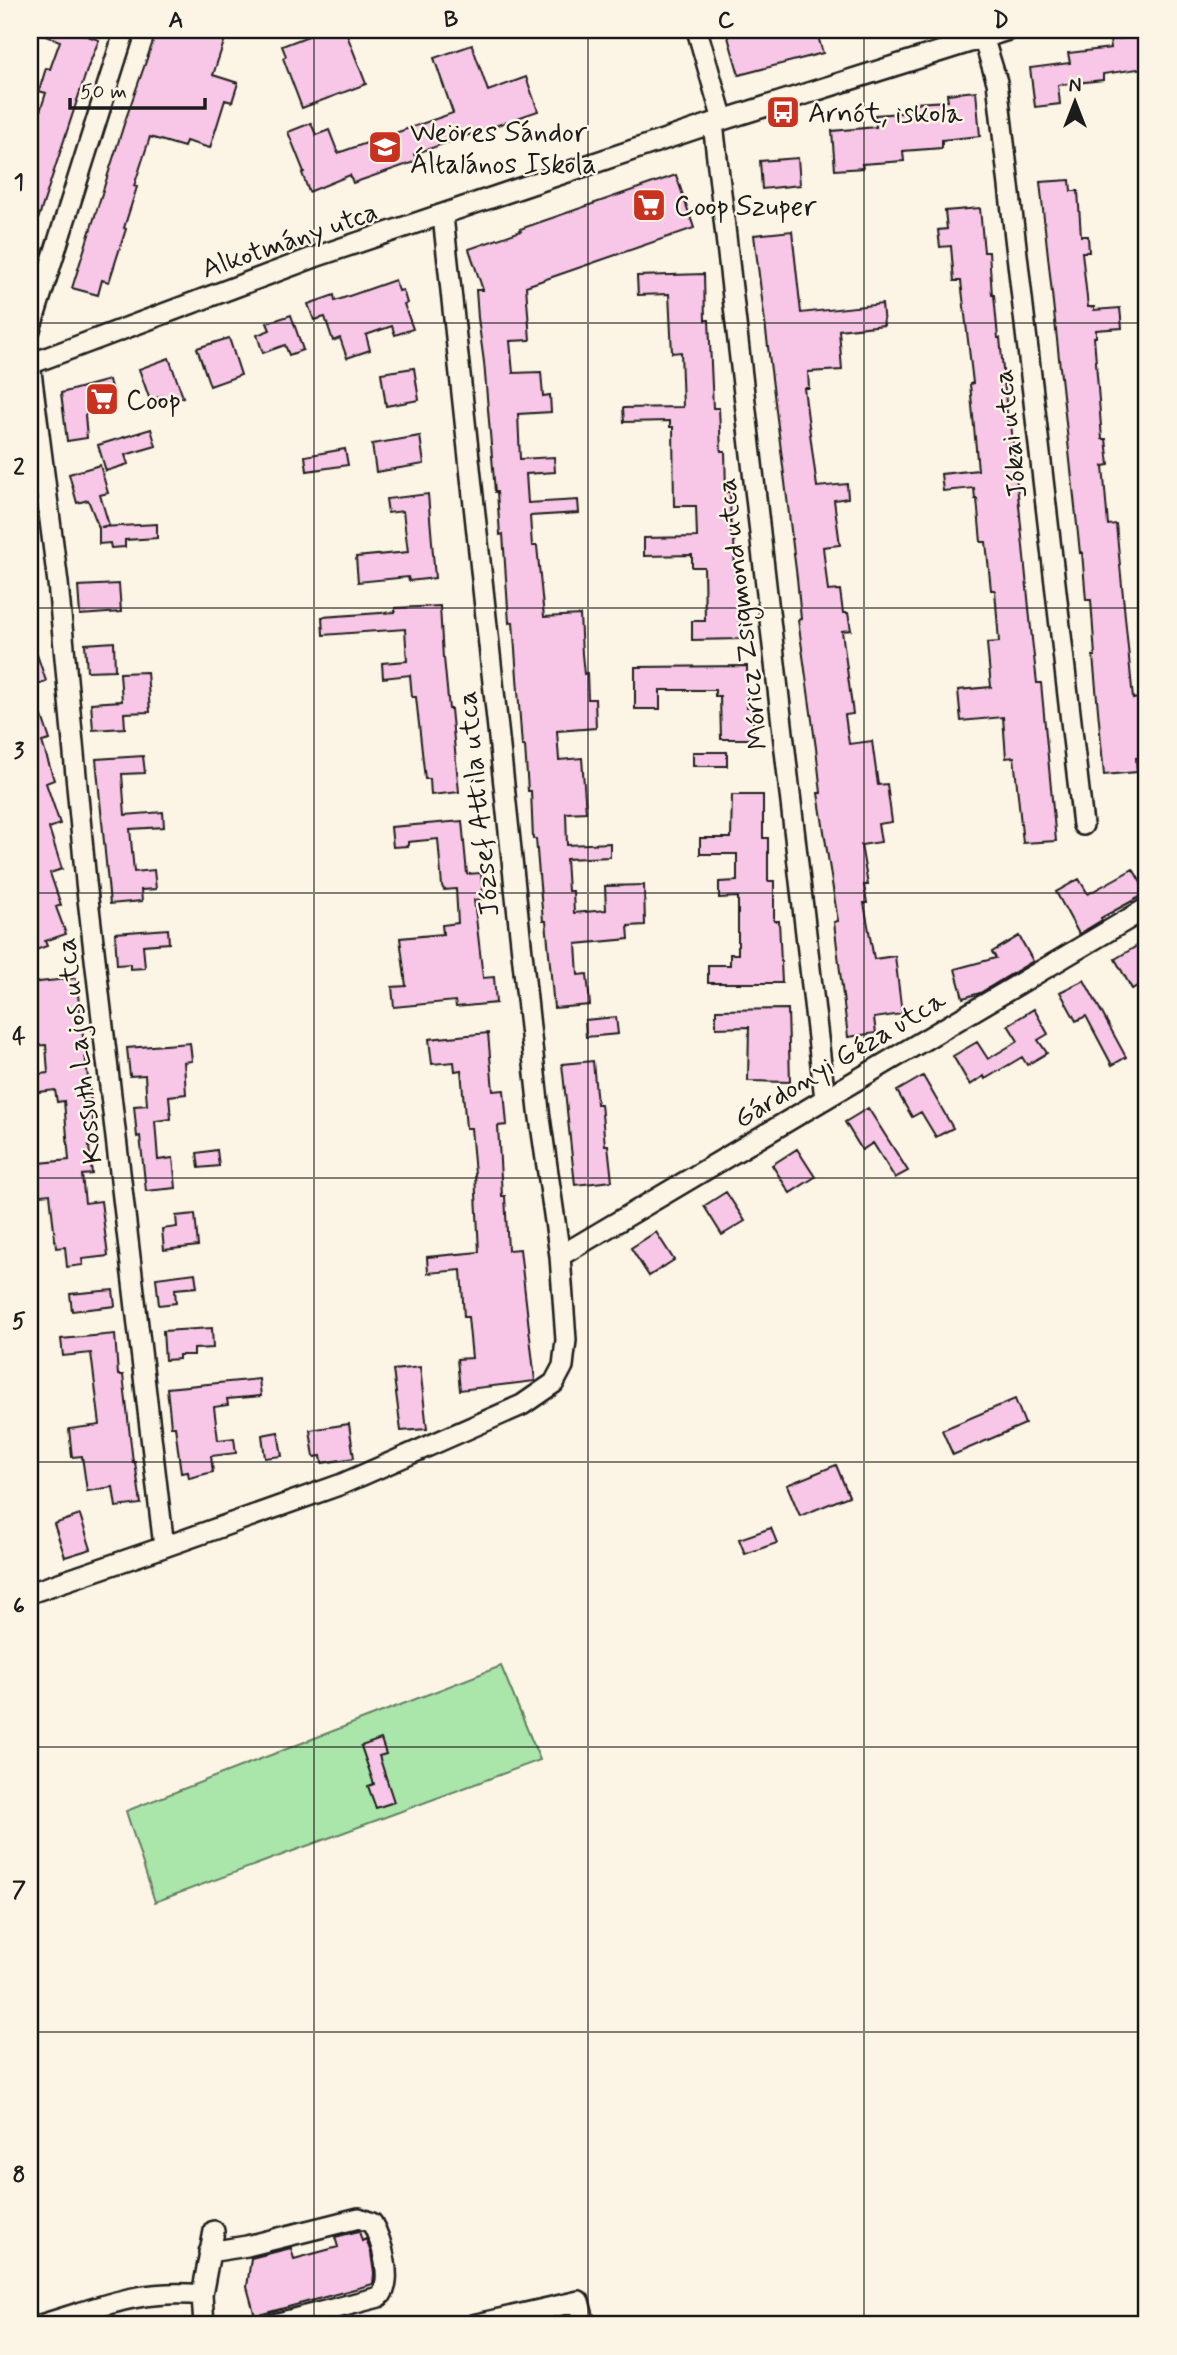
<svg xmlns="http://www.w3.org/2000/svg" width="1177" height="2355" viewBox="0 0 1177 2355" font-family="Mynerve,sans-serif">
<rect width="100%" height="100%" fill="#fcf5e5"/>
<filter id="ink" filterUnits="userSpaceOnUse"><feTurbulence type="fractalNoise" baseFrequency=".0143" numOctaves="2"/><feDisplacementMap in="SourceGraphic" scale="14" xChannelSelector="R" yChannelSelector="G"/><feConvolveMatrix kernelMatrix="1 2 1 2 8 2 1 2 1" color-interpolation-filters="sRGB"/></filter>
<g filter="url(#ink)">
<!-- green -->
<path fill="#aae5aa" stroke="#638063" stroke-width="2" d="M501,1666L540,1760L155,1902L126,1811Z"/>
<!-- building -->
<path fill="#f8c6e6" stroke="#1c1c1c" stroke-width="2" d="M35,30H71L99,40L88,67L33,235L30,234V152L33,140L31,139L46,93L39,91L46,68L50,69L60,41L35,32Z
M157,30H207L226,36L213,75L238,83L232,102L225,100L210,148L186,141L184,147L150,137L134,186L137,187L124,228L126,229L109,282L102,280L98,295L72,288L125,121Z
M324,30H345L366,84L302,108L283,58L286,56L282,46Z
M726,30H816L823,53L739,75Z
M1140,36L1145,68L1103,74V80L1058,85L1060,104L1035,107L1030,68L1070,63L1068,53L1111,48L1110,40Z
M472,45L488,91L526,77L538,111L414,154L417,161L353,183L350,175L309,192L302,173L304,172L288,132L311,123L316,135L329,130L338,153L453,113L434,58Z
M976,91L980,136L942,140V148L903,151L904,161L862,164L863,168L835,170L832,131L876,127L875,115L914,112V103L948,101L947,94Z
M798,158L800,185L762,189L760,161Z
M676,175L694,228L526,286L530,340L510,341L513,373L541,372L543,396L550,395L551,412L518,414L520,459L554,457L555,472L526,474L528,503L578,500L579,513L530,516L532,546H537L544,617L580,615L582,654L584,674L587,673L588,699H595L596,728L557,731L559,760L582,758L586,812L566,813L567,845L610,843V857L566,859L568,891H573L574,913L606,910L605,886L644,885L645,925L628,926L629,939L576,944L578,975L587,974L590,1005L554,1008L546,921H543L536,839H533L531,791H528L525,746H522L513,622L509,623L503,534L500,535L497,492H495L484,362L478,318L476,290H483L469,249L521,231L520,229Z
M1070,180L1071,191H1078L1081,236H1088L1089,252H1082L1088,307H1094V310L1120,308L1122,328L1096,330V337H1094L1102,439H1106L1109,465L1103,466L1108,525L1116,524L1133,699L1138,698L1142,742H1147V757L1136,758L1137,772L1104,775L1093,656H1095L1091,600H1086L1082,552L1080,553L1040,182Z
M980,208L984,252H989L992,295H994L998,338H1000L1008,423H1011L1032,639L1037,683H1041L1056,841L1023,843L1014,757L1006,758L1003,717L961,721L958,690L991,687L987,643L999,642L995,590H991L986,542H981L977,499H975L974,488L943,491L941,474L978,470L970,384L973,383L961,281H954L951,246L940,247L938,230L947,229L945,211Z
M792,231L801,313L882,304L884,325L839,330L842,370L808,372L809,388H804L817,487L847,484L848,498L834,500L840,545L823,547L828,591L840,590L843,613H848L851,630L842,631L853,714L845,715L849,744L872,741L878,785L887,784L892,822L878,824L881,842L861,845L868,885H864L867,903H864L874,959L895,956L902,1014L874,1018L876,1033L848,1037L834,922L838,921L818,793H821L816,748L798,620L801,619L797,578L754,235Z
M704,274L705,320H709L713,408H719L721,451H725L726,492H730L731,536H734L735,579H739V621H742V639L692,640V621H705L704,567H692V555L644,556V538L697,537L696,506H674L673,427H670V421L624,422L623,408L683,407L681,352L672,353L669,294L638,295L637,276Z
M395,280L399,291L403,290L407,303L404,304L413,329L395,335L392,326L366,335L370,350L347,358L340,338L333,341L325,317L314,320L308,304L334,295L335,301Z
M291,315L303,350L289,355L285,345L263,353L257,335L270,330L267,323Z
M229,338L241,375L210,386L197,348Z
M169,358L183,397L165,403L163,396L150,400L139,369Z
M414,368L419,400L386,406L381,373Z
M109,380L114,399L93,406L85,415L87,438L67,441L61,393Z
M151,429L156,446L125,455L128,464L106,471L98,445Z
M420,436L424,464L376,472L372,444Z
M345,449L348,465L307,471L305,456Z
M100,465L108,493L100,495L109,525L101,527L157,524V538L125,540V547L111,548L110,543L99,544V528L88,500L77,503L69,474Z
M428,494L435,578L409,581L408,577L358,582L356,557L408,552L403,511L388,513L386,499Z
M119,584L121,612L80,615L78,586Z
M440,606L443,658H444L449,709H451L459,792L431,795L430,779H425L416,697H412L410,675L383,678L382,663L407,661L405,629L323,635L322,617L395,612V608Z
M32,640L46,681L30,687V641Z
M114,642L115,670L87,671L85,644Z
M747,666V707H753V739H721L720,696H715V690H660V709H635V667Z
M147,672L150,712L124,713L125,728L93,730L91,703L122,701L120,673Z
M30,715H32L34,718L42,716L50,740L42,742L54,780L46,783L60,824L49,828L62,869L50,873L61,905L56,907L66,934L45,941L47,946L30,952V852L36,850L30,831Z
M693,752H727V766H693Z
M143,756L145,773L122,774L125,815L163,812L164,827L130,829L134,872L154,870L156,889L141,890L142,901L110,904L96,759Z
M732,795H763V838H768V881H774V921H779L782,983H708V965H730V954H738V897L719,898V882L737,881V854H700V838H731Z
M462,821L467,874L481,873L483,899L474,900L483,978L494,977L496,1003L456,1007L455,1001L394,1007L392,987L406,986L400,938L443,934L442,925L458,923L456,889L444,890L442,886L438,839L408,842V846L393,847L391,827Z
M1133,869L1147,893L1101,918L1102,920L1079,934L1056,892L1079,879L1088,894Z
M168,929L169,943L143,945L145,968L130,969V964L117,965L115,933Z
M1019,936L1033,961L980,993L963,998L955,969L996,958L992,952Z
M1147,940V980L1132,989L1115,959Z
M76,978L96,1145L89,1146L92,1174L82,1175L85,1203L101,1201L108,1256L82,1259L83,1265L67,1267L65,1247L56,1248L50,1194L31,1196L30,1164L69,1160L64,1101L57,1102L55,1090L30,1093V1075L48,1073L46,1045L30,1046V983Z
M1084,980L1126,1057L1112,1065L1086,1016L1076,1021L1060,992Z
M788,1009L790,1082L748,1081L749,1027L716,1028V1010Z
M1034,1009L1048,1034L1038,1040L1047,1053L1027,1065L1022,1057L985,1079L984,1076L970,1085L953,1056L977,1042L988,1059L1018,1041L1008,1025Z
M616,1017L618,1034L586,1037L585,1020Z
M488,1033L493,1091L504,1090L507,1125L498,1126L502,1196H505L508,1250L520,1249L535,1381L460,1390L457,1359L472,1358L468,1317H464L461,1270L428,1273L427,1257L479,1252L475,1174L471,1128H466L461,1070L455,1071L454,1062L432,1064L429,1039Z
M190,1043L192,1061L184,1062L186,1094L169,1096L171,1119L155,1121L158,1160L173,1158L176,1188L146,1191L140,1136L137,1137L134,1106L147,1105L145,1075L130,1076L127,1048Z
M593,1061L597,1104H601L605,1145H608L612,1181L575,1185L562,1064Z
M923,1076L953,1128L936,1137L921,1112L912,1117L897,1091Z
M868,1108L908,1171L895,1178L873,1143L862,1150L845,1122Z
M797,1149L815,1177L790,1193L772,1165Z
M217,1150L219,1166L199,1168L197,1153Z
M726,1192L745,1221L722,1235L704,1206Z
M195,1214L198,1246L164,1250L162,1229L177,1227L176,1216Z
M656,1232L674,1260L649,1276L631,1248Z
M195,1273L197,1287L175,1289L176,1303L159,1305L156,1278Z
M113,1290L115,1306L72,1311L70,1294Z
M212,1328L213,1348L194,1349V1355H179V1359L165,1360L163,1331Z
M115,1334L118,1375H123L133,1462H135L141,1504L116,1507L113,1487L87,1491L82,1456L72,1457L69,1429L100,1425L91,1353L63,1356L61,1339Z
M420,1367L427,1429L401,1431L393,1370Z
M259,1379L261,1396L227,1399L228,1405L214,1407L218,1440L234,1438L236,1453L211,1456L213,1472L189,1478L188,1472L181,1473L175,1426H171L167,1388Z
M1015,1399L1025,1424L953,1455L942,1430Z
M349,1424L354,1458L322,1463L321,1456L314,1457L310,1430Z
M278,1432L282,1456L265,1458L262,1435Z
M836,1465L849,1496L800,1516L787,1485Z
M80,1515L91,1549L65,1557L54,1524Z
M771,1528L777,1543L745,1554L739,1539Z
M381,1739L386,1754L379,1756L394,1802L376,1808L368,1786L374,1784L361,1746Z
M359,2231L362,2241L366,2239L371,2253L374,2273L373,2284L255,2316L247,2287L251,2258L291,2248L294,2259L338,2247L335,2237Z"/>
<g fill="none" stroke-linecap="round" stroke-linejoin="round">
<!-- minor casing -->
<g stroke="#1c1c1c" stroke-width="24">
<path id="minor" d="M697,30L723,120
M981,30L997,82L1083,825
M713,123L825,1099
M30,330L125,30
M30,364L315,257L713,123L1008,30
M560,1256L1147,908
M164,1547L342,1484L522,1405L554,1383L563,1366L566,1340L560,1256L539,1111L443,216
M30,1593L164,1547L86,882L58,583L30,364
M209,2252L247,2246L359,2218L372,2223C381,2239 395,2284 379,2297L271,2325
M40,2325C102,2307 136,2289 202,2295
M204,2325L202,2295L214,2231
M473,2325L579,2301L585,2325"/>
</g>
<!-- minor -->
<use href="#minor" stroke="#fcf5e5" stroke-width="19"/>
</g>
</g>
<!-- grid -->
<path fill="none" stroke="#1c1c1c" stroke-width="2" stroke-opacity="0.55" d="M314,30V2325M588,30V2325M864,30V2325M30,323H1147M30,608H1147M30,893H1147M30,1178H1147M30,1462H1147M30,1747H1147M30,2032H1147"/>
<!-- icons -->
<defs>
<g id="bus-square" transform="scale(1.75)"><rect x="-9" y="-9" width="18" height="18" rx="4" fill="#c8321e" stroke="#fcf5e5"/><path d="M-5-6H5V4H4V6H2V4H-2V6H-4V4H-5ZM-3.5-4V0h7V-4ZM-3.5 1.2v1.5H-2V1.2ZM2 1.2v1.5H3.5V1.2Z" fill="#fff"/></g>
<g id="school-square" transform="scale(1.75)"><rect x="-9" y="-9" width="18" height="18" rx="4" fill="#c8321e" stroke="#fcf5e5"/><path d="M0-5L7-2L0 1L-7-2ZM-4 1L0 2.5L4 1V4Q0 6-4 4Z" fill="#fff"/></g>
<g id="supermarket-square" transform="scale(1.75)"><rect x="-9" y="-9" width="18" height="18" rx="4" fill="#c8321e" stroke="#fcf5e5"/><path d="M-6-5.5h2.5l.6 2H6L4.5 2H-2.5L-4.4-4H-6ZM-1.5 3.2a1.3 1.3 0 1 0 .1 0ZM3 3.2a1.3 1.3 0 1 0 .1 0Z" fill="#fff"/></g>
</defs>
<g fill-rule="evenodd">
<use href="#bus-square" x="783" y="112"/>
<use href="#school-square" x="385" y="147"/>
<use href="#supermarket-square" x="649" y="205"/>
<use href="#supermarket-square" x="102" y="399"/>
</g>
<g text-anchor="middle" stroke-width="5" stroke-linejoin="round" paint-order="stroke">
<!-- poi labels -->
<g font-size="28" fill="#1c1c1c" stroke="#fcf5e5" text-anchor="start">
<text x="808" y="122">Arnót, iskola</text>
<text x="410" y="141">Weöres Sándor<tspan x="410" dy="32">Általános Iskola</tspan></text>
<text x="674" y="215">Coop Szuper</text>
<text x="126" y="409">Coop</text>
</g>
<!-- street labels -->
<g font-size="28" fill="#1c1c1c" stroke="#fcf5e5">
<text transform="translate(289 239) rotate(-19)" y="10">Alkotmány utca</text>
<text transform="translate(1009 434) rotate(-97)" y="10">Jókai utca</text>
<text transform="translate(741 614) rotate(-97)" y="10">Móricz Zsigmond utca</text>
<text transform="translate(477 804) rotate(-96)" y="10">József Attila utca</text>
<text transform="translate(78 1051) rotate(-97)" y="10">Kossuth Lajos utca</text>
<text transform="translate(839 1058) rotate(-31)" y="10">Gárdonyi Géza utca</text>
</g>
</g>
<!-- margin -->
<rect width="1177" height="2355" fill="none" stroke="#fcf5e5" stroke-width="77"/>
<!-- north arrow -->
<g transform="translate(1075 102)" stroke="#fcf5e5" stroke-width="5" paint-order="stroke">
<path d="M0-5L12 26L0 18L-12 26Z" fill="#1c1c1c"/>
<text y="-10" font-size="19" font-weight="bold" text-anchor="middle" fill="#1c1c1c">N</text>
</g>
<!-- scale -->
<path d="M70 98v10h135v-10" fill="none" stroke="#1c1c1c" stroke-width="3.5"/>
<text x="80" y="98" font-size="21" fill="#1c1c1c" stroke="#fcf5e5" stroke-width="5" paint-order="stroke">50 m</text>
<rect x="38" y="38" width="1100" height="2278" fill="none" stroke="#1c1c1c" stroke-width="2.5"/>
<g font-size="23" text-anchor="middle" font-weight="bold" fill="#1c1c1c">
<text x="176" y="27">A</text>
<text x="451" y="27">B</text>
<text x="726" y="27">C</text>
<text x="1001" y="27">D</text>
<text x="19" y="189">1</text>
<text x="19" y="474">2</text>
<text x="19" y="758">3</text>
<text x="19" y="1043">4</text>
<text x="19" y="1328">5</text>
<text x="19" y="1613">6</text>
<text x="19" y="1897">7</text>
<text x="19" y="2182">8</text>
</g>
</svg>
